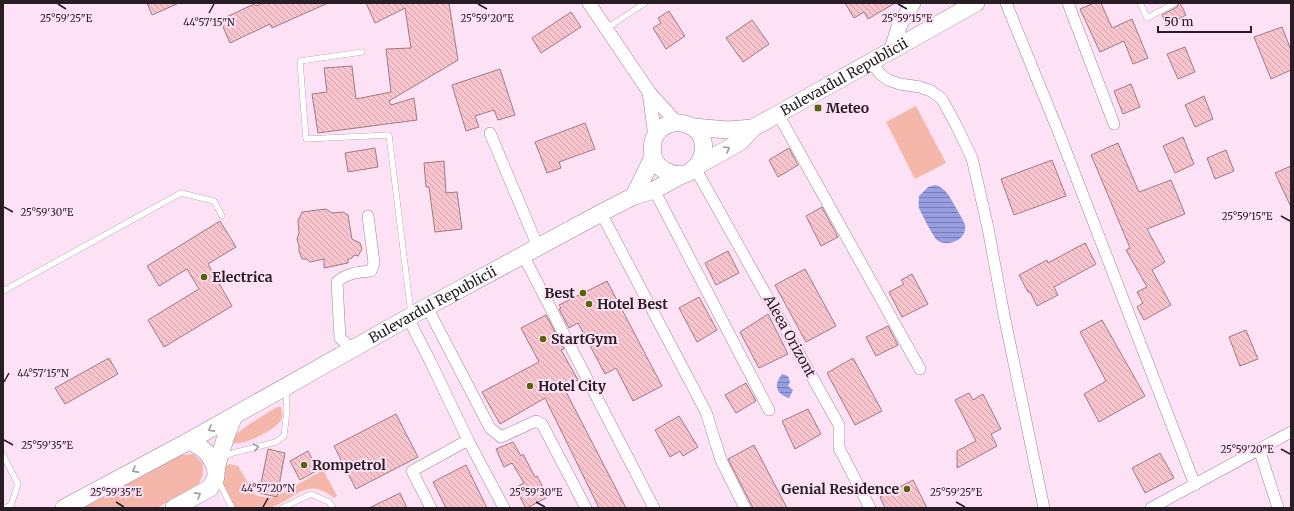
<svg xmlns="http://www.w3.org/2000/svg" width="1294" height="511" viewBox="0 0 1294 511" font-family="Merriweather,serif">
<defs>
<pattern id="water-rules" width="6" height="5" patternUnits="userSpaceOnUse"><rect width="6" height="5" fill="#989de2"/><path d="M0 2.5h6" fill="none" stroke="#7c7fb7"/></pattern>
<pattern id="building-back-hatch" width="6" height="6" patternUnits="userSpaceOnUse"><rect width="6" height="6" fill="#f7c4ce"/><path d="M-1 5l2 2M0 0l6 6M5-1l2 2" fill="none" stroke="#d4a8b1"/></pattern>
</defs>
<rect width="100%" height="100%" fill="#fde2f5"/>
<!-- grass -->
<path fill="#f4b7a9" d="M916,106L946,163L915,179L886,122Z
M277,407H281C282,411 283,417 281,420C276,430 243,446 232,443L231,438L248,425Z
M194,454L203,464V474L199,484L157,508H83L180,455Z
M230,464L238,466L255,495L263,497L271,498L279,495L323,470L337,496L334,498C307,476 297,498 272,507C265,510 243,508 235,508L220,480L221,468Z"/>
<!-- water -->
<path fill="url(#water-rules)" d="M935,185C946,188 949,196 955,206C958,212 963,219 965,225C968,240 947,248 937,240C934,238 921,213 919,208C918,205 919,200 919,196L928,187Z
M782,374L788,376L790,382L788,386L793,390L789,398C776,394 773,385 782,374Z"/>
<!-- building -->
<path fill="url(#building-back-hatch)" stroke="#a07b82" d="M147,3H179L152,15Z
M263,3H328L272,28L270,24L230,43L220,20L254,4L256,6Z
M366,3H449L458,60L389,101L391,105L414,98L417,120L318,133L312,94L327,92L324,68L352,66L356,99L391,92L386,49L411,48L405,8L375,23Z
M845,3H895L868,19L864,12L854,18Z
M1094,3H1101L1112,28L1132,19L1148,58L1133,64L1124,41L1100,52L1080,9Z
M1179,3H1180L1186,15L1167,25L1162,15L1177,7Z
M669,11L685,36L666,49L653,28L661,23L658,18Z
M571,12L581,27L541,53L532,38Z
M752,20L769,44L743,62L726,38Z
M1282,27L1291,50V70L1271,79L1254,37Z
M1185,47L1195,72L1178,79L1167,54Z
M500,69L515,115L498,120L494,110L475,116L479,127L466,131L452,85Z
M1131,84L1140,107L1123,114L1114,91Z
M1204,96L1213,119L1195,127L1185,105Z
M585,123L595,149L559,162L561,168L547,173L535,142Z
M1183,137L1194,164L1175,173L1163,146Z
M1118,143L1139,192L1171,180L1185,214L1147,229L1165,262L1152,270L1171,305L1144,320L1137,307L1143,303L1137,292L1147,287L1126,250L1130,248L1100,176L1091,155Z
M375,148L378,167L348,172L345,153Z
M789,148L798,165L778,177L769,160Z
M1226,150L1234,171L1215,179L1207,158Z
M1052,160L1066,196L1014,215L1001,179Z
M444,161L446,193L457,192L462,229L435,232L429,187H426L424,163Z
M1291,166V207L1275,173Z
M822,207L838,237L821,246L806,216Z
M326,209L332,213L343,212L348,215L352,239L360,243L362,249L358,256L354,255L352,258L348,259V263L324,268V259L310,262L307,259H302L299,251V246L297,239L299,233L298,221L302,212Z
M220,221L236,247L208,264L232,306L164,347L148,320L199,289L187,269L159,286L147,266Z
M1085,243L1096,264L1054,287L1058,295L1037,306L1030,292H1028L1019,275L1047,260L1048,263Z
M728,251L739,273L716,285L705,263Z
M805,269L836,326L806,342L775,285Z
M912,274L928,304L902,317L889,292L904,284L901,280Z
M607,281L662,386L633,401L616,368L605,374L578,323L569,328L559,309L561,308L559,305Z
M699,297L717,330L697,342L679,308Z
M768,314L788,354L759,368L740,332Z
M546,315L564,349L561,350L578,380L564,388L626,508H599L545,398L500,424L482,392L539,362L521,328Z
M1102,320L1145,396L1099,422L1084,394L1106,381L1080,332Z
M888,326L898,345L876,356L866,337Z
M1246,330L1258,359L1240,366L1229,337Z
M109,358L118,374L65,404L55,388Z
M853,358L882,411L855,425L827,373Z
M746,383L756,401L736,413L725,395Z
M969,393L973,400L983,394L1001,429L991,434L997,446L957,468V451L976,441L955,400Z
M808,409L821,434L795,449L782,421Z
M396,414L418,457L356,489L334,446Z
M679,416L698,447L683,456L680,451L670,457L655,430Z
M513,442L521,456L523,454L535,477L537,476L548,497L527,508H526L515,488L524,483L512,463L504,467L496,449Z
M754,445L787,508H753L752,506L728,459Z
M268,449L285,453L277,497L259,493Z
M308,451L318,470L300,480L290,461Z
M1160,453L1174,478L1145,493L1132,468Z
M466,465L487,508H446L433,482Z
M913,480L927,508H885L880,497Z
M400,493L407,508H369Z"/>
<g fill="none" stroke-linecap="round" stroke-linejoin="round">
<!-- service casing -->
<g stroke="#a28399" stroke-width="6">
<path id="service" d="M1140,3L1147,18L1175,3
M607,28L645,3
M362,52L300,61L306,139L389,135L411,314
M3,291L181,193L214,201L222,216
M3,455L18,484L11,505L5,508
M223,457L233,453L276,442L284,436L287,410L286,389
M218,480L232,508
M282,508L311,494L329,502L333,508"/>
</g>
<!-- minor casing -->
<g stroke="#a28399" stroke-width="12">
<path id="minor" d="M1006,3L1059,133L1195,485
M1068,3L1114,124
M871,61L880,74L888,80L900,84L920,87L931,91L942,99L956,125L972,158L988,228L1004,315L1044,508
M778,114L920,369
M490,133L538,247
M695,168L839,425V448L870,508
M654,190L769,410
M601,213L706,412L721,460L745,508
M523,255L654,508
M427,307L490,428L501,437L536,421L542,424L586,508
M408,318L431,363L468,440L412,471L431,508
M352,349L340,338L337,282C347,273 358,272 371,271L374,263L368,216
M468,440L504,508
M1259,449L1278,508
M1151,508L1291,432"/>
</g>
<!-- tertiary casing -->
<g stroke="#a28399" stroke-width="14">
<path id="tertiary" d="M589,3L649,92L677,123
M649,92L655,137"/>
</g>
<!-- secondary casing -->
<g stroke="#a28399" stroke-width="16">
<path id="secondary" d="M892,49L900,24L913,3"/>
</g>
<!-- primary casing -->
<g stroke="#a28399" stroke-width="18">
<g id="primary">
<path d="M693,127L728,130L753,128"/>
<path d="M682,175C670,174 660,171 654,159C652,153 652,147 653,141C665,105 723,127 697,166"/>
<path d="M634,196L653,157"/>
<path d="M189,441C205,449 210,453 216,470"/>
<path id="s1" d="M64,508L189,441L427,307L601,213L634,196L654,190L682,175L690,172L697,166L740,142L753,128L778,114L976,3"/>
<path d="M174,508L210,488L216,477V470L219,458L226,436L234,416"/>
</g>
</g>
<!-- service -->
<use href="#service" stroke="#fff" stroke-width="5.5"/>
<!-- minor -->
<use href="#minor" stroke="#fff" stroke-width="11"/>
<!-- tertiary -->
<use href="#tertiary" stroke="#fff" stroke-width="13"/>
<!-- secondary -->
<use href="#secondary" stroke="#fff" stroke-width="15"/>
<!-- primary -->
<use href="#primary" stroke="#fff" stroke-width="17"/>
</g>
<!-- one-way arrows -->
<defs><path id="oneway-chevron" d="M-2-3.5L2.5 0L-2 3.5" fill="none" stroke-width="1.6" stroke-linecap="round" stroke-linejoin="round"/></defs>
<g stroke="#9e999d">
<use href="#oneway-chevron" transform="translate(727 149) rotate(-30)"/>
<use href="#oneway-chevron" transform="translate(211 429) rotate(151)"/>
<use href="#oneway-chevron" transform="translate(256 447) rotate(-14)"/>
<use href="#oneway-chevron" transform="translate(135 470) rotate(152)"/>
<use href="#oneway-chevron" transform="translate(198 495) rotate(-29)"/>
</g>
<!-- ticks -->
<path fill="none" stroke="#281d25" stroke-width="1.5" d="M58,4L66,9M478,4L487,9M898,4L907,9M209,13L214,4M4,207L13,212M1281,216L1290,221M4,382L9,373M4,440L13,445M1281,449L1290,454M116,502L124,507M536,502L545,507M956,502L965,507M263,507L268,498"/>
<!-- markers -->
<g fill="#576407" stroke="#fde2f5" stroke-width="1.5">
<rect x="814" y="104" width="8" height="8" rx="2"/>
<circle cx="204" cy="277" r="4"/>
<circle cx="583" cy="293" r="4"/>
<circle cx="589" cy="304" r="4"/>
<circle cx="543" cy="339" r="4"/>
<circle cx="530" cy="386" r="4"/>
<circle cx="304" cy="465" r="4"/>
<circle cx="907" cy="489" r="4"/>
</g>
<g text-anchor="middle" stroke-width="4" stroke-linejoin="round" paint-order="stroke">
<!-- street labels -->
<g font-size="14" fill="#281d25" stroke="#fde2f5">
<text dy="5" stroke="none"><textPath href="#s1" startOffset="893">Bulevardul Republicii</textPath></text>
<text dy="5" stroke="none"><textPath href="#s1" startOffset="421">Bulevardul Republicii</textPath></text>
<text transform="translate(790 336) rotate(61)" y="5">Aleea Orizont</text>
</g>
<!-- poi labels -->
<g font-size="14" font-weight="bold" fill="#281d25" stroke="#fde2f5" text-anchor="start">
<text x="826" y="113">Meteo</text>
<text x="212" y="282">Electrica</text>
<text x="575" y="298" text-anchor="end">Best</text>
<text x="597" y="309">Hotel Best</text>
<text x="551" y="344">StartGym</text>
<text x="538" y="391">Hotel City</text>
<text x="312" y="470">Rompetrol</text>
<text x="899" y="494" text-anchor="end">Genial Residence</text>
</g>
</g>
<g font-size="10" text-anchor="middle" fill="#281d25" stroke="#fde2f5" stroke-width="4" stroke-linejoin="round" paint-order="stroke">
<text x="66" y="22">25°59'25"E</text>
<text x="487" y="22">25°59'20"E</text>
<text x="907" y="22">25°59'15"E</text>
<text x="209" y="26">44°57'15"N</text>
<text x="47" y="216">25°59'30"E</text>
<text x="1247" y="220">25°59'15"E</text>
<text x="43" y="377">44°57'15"N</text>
<text x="47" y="449">25°59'35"E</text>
<text x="1247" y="453">25°59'20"E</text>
<text x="268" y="492">44°57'20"N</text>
<text x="116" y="496">25°59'35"E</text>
<text x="536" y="496">25°59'30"E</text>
<text x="956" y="496">25°59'25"E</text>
</g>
<!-- border -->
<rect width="1294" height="511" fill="none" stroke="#281d25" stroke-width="8"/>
<!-- scale -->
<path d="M1158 26v6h93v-6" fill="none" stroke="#281d25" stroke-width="2"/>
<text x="1164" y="26" font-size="12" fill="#281d25" stroke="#fde2f5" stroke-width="3" paint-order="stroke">50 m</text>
</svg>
